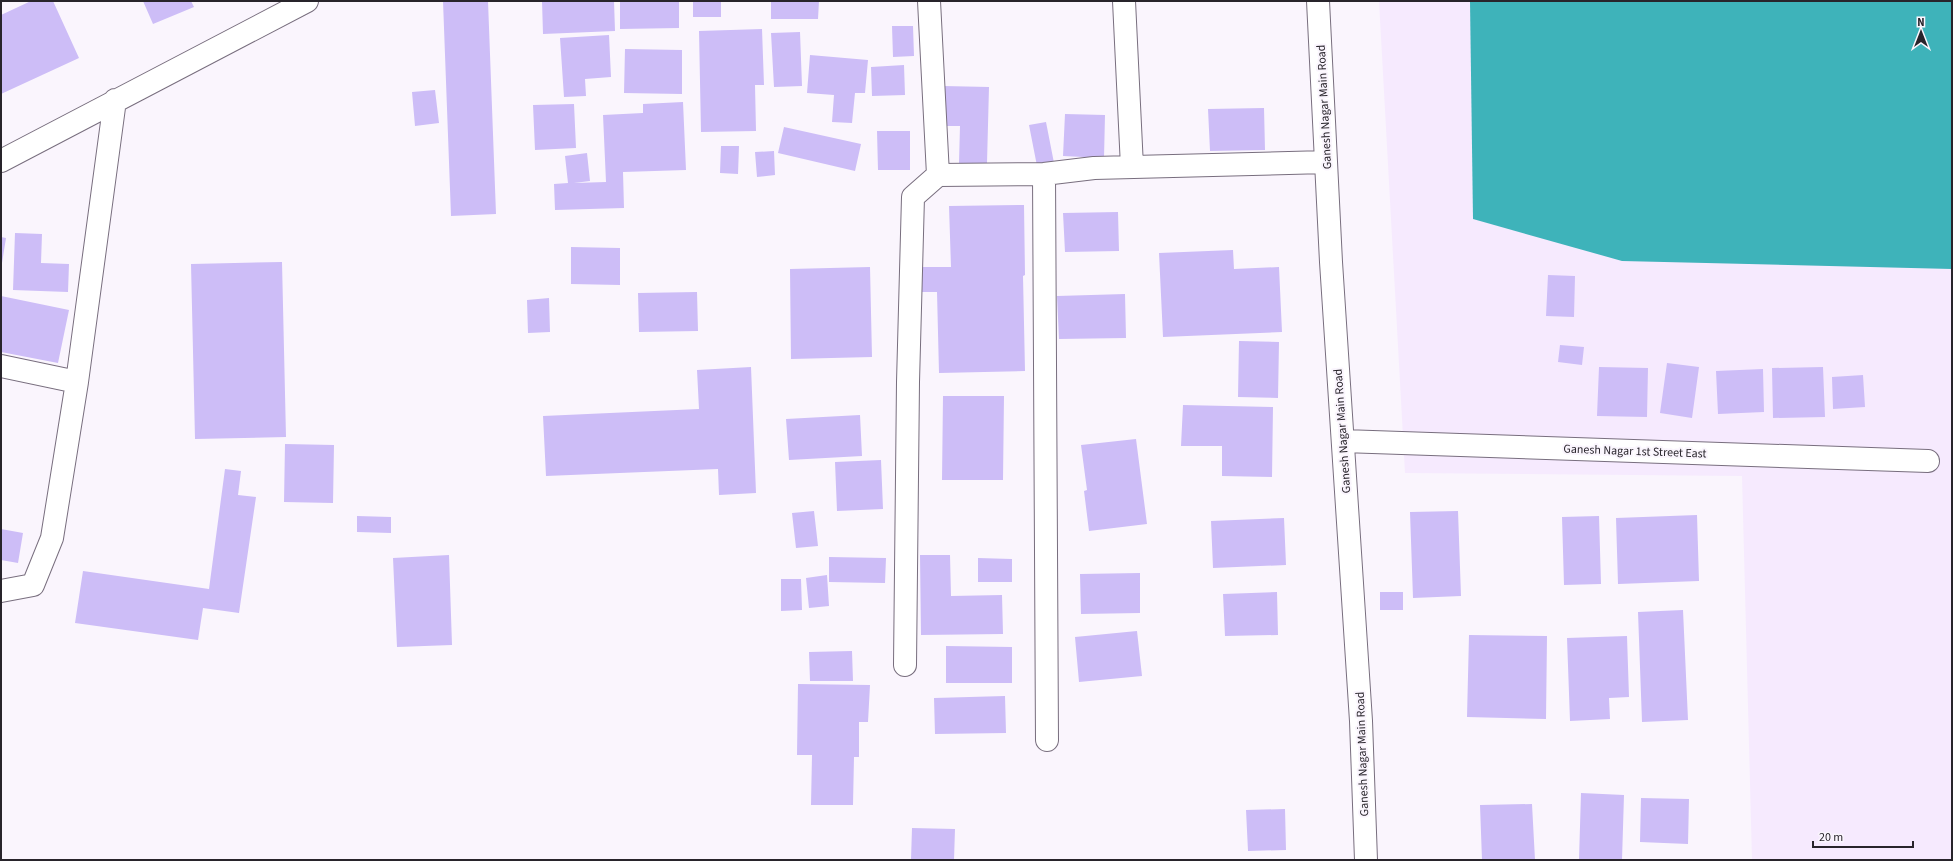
<svg xmlns="http://www.w3.org/2000/svg" width="1953" height="861" viewBox="0 0 1953 861" font-family="'Source Sans 3',sans-serif">
<rect width="100%" height="100%" fill="#faf5fd"/>
<!-- built -->
<path fill="#f6eafe" d="M1379,1H1952V860H1752L1742,476L1405,473Z"/>
<!-- water -->
<path fill="#3eb3ba" d="M1470,1H1952V269L1622,261L1473,219Z"/>
<!-- building -->
<path fill="#cdbdf7" d="M31,1H53L79,58L1,94V15Z
M143,1H191L194,7L153,24Z
M443,1H488L496,214L451,216Z
M542,1H614L615,31L543,34Z
M620,1H679V28L620,29Z
M693,1H721V17H693Z
M771,1H819L818,19H771Z
M892,26H913L914,56L893,57Z
M762,29L764,85H755L756,131L701,132L699,31Z
M800,32L802,86L774,87L771,33Z
M609,35L611,77L585,79L586,96L564,97L560,38Z
M625,49L682,50V94L624,93Z
M810,55L868,60L865,93H855L852,123L832,122L834,95L807,93Z
M904,65L905,95L872,96L871,67Z
M943,86L989,87L987,163H959L960,126H942Z
M435,90L439,123L415,126L412,92Z
M683,102L686,170L623,172L624,208L555,210L554,184L568,183L565,156L587,153L590,181L574,183L606,182L603,115L643,113V104Z
M574,104L576,148L535,150L533,105Z
M1264,108L1265,150L1210,151L1208,109Z
M1065,114L1105,115L1104,158L1063,156Z
M1046,122L1054,163L1037,166L1029,125Z
M784,127L861,144L855,171L778,153Z
M877,131H910V170H878Z
M721,146H739L738,174L720,173Z
M774,151L775,175L757,177L755,152Z
M1024,205L1025,275L1023,276L1025,371L939,373L937,292H921L920,267H951L949,206Z
M1118,212L1119,251L1065,252L1063,213Z
M15,233L42,234L41,263L69,264L68,292L13,290Z
M1,237L6,238L2,263L1,262Z
M571,247L620,248V285L571,284Z
M1233,250L1234,269L1279,267L1282,332L1163,337L1159,253Z
M282,262L286,437L195,439L191,264Z
M870,267L872,357L791,359L790,269Z
M1548,275L1575,276L1574,317L1546,316Z
M697,292L698,331L639,332L638,293Z
M1125,294L1126,338L1059,339L1057,296Z
M1,296L69,310L58,363L1,352Z
M549,298L550,332L528,333L527,300Z
M1239,341L1279,342L1278,398L1238,397Z
M1560,345L1584,347L1582,365L1558,362Z
M1667,363L1699,367L1692,418L1660,413Z
M751,367L756,493L719,495L718,469L546,476L543,416L699,409L697,370Z
M1599,367L1648,368L1647,417L1597,416Z
M1823,367L1825,417L1773,418L1772,368Z
M1763,369L1764,412L1718,414L1716,371Z
M1863,375L1865,407L1833,409L1832,377Z
M943,396H1004L1003,480H942Z
M1183,405L1273,407L1272,477L1222,476V446H1181Z
M860,415L862,456L789,460L786,419Z
M1136,439L1147,524L1089,531L1084,491L1087,490L1081,445Z
M285,444L334,445L333,503L284,502Z
M881,460L883,509L837,511L835,462Z
M225,469L241,471L238,495L256,497L239,613L203,608L198,640L75,623L83,571L209,589Z
M814,511L818,546L796,548L792,513Z
M1458,511L1461,596L1413,598L1410,512Z
M1697,515L1699,581L1618,584L1616,518Z
M357,516L391,517V533L357,532Z
M1599,516L1601,584L1564,585L1562,517Z
M1284,518L1286,565L1213,568L1211,521Z
M1,529L23,533L18,563L1,560Z
M449,555L452,645L397,647L393,558Z
M920,555H950L951,596L1002,595L1003,634L921,635Z
M829,557L886,558L885,583L829,582Z
M978,558L1012,559V582H978Z
M1140,573V613L1081,614L1080,574Z
M827,575L829,606L809,608L806,578Z
M781,579H801L802,610L781,611Z
M1277,592L1278,635L1225,636L1223,594Z
M1380,592H1403V610H1380Z
M1683,610L1688,720L1642,722L1638,612Z
M1137,631L1142,676L1079,682L1075,637Z
M1469,635L1547,636L1546,719L1467,717Z
M1627,636L1629,697L1609,698L1610,719L1570,721L1567,638Z
M946,646L1012,647V683H946Z
M852,651L853,681H810L809,652Z
M798,684L870,685L868,722H859V757H854L853,805H811L812,755H797Z
M1005,696L1006,733L935,734L934,698Z
M1581,793L1624,795L1622,860H1579Z
M1641,798L1689,799L1688,844L1640,842Z
M1532,804L1535,860H1482L1480,805Z
M1285,809L1286,850L1248,851L1246,810Z
M912,828L955,829L954,860H911Z"/>
<g fill="none" stroke-linecap="round" stroke-linejoin="round">
<!-- street casing -->
<g stroke="#786e7e" stroke-width="24">
<path id="street" d="M929,1L938,175
M1124,1L1132,167
M1318,1L1331,262L1361,721L1366,860
M1,161L307,1
M1044,174L1047,740
M1,366L77,382L52,538L33,585L1,591
M77,382L115,100
M1343,441L1928,461
M905,665L908,382L913,197L938,175L1044,174L1094,168L1326,162"/>
</g>
<!-- street -->
<use href="#street" stroke="#fff" stroke-width="22"/>
</g>
<g text-anchor="middle" stroke-width="4" stroke-linejoin="round" paint-order="stroke">
<!-- street labels -->
<g font-size="12" fill="#28242b" stroke="#faf5fd">
<text transform="translate(1324 107) rotate(-93)" y="4">Ganesh Nagar Main Road</text>
<text transform="translate(1342 431) rotate(-94)" y="4">Ganesh Nagar Main Road</text>
<text transform="translate(1635 451) rotate(2)" y="4">Ganesh Nagar 1st Street East</text>
<text transform="translate(1362 754) rotate(-92)" y="4">Ganesh Nagar Main Road</text>
</g>
</g>
<!-- border -->
<rect width="1953" height="861" fill="none" stroke="#28242b" stroke-width="4"/>
<!-- north arrow -->
<g transform="translate(1921 32)" stroke="#faf5fd" stroke-width="3" paint-order="stroke">
<path d="M0-3L7 15L0 10L-7 15Z" fill="#28242b"/>
<text y="-6" font-size="11" font-weight="bold" text-anchor="middle" fill="#28242b">N</text>
</g>
<!-- scale -->
<path d="M1813 841v6h100v-6" fill="none" stroke="#28242b" stroke-width="2"/>
<text x="1819" y="841" font-size="12" fill="#28242b" stroke="#faf5fd" stroke-width="3" paint-order="stroke">20 m</text>
</svg>
